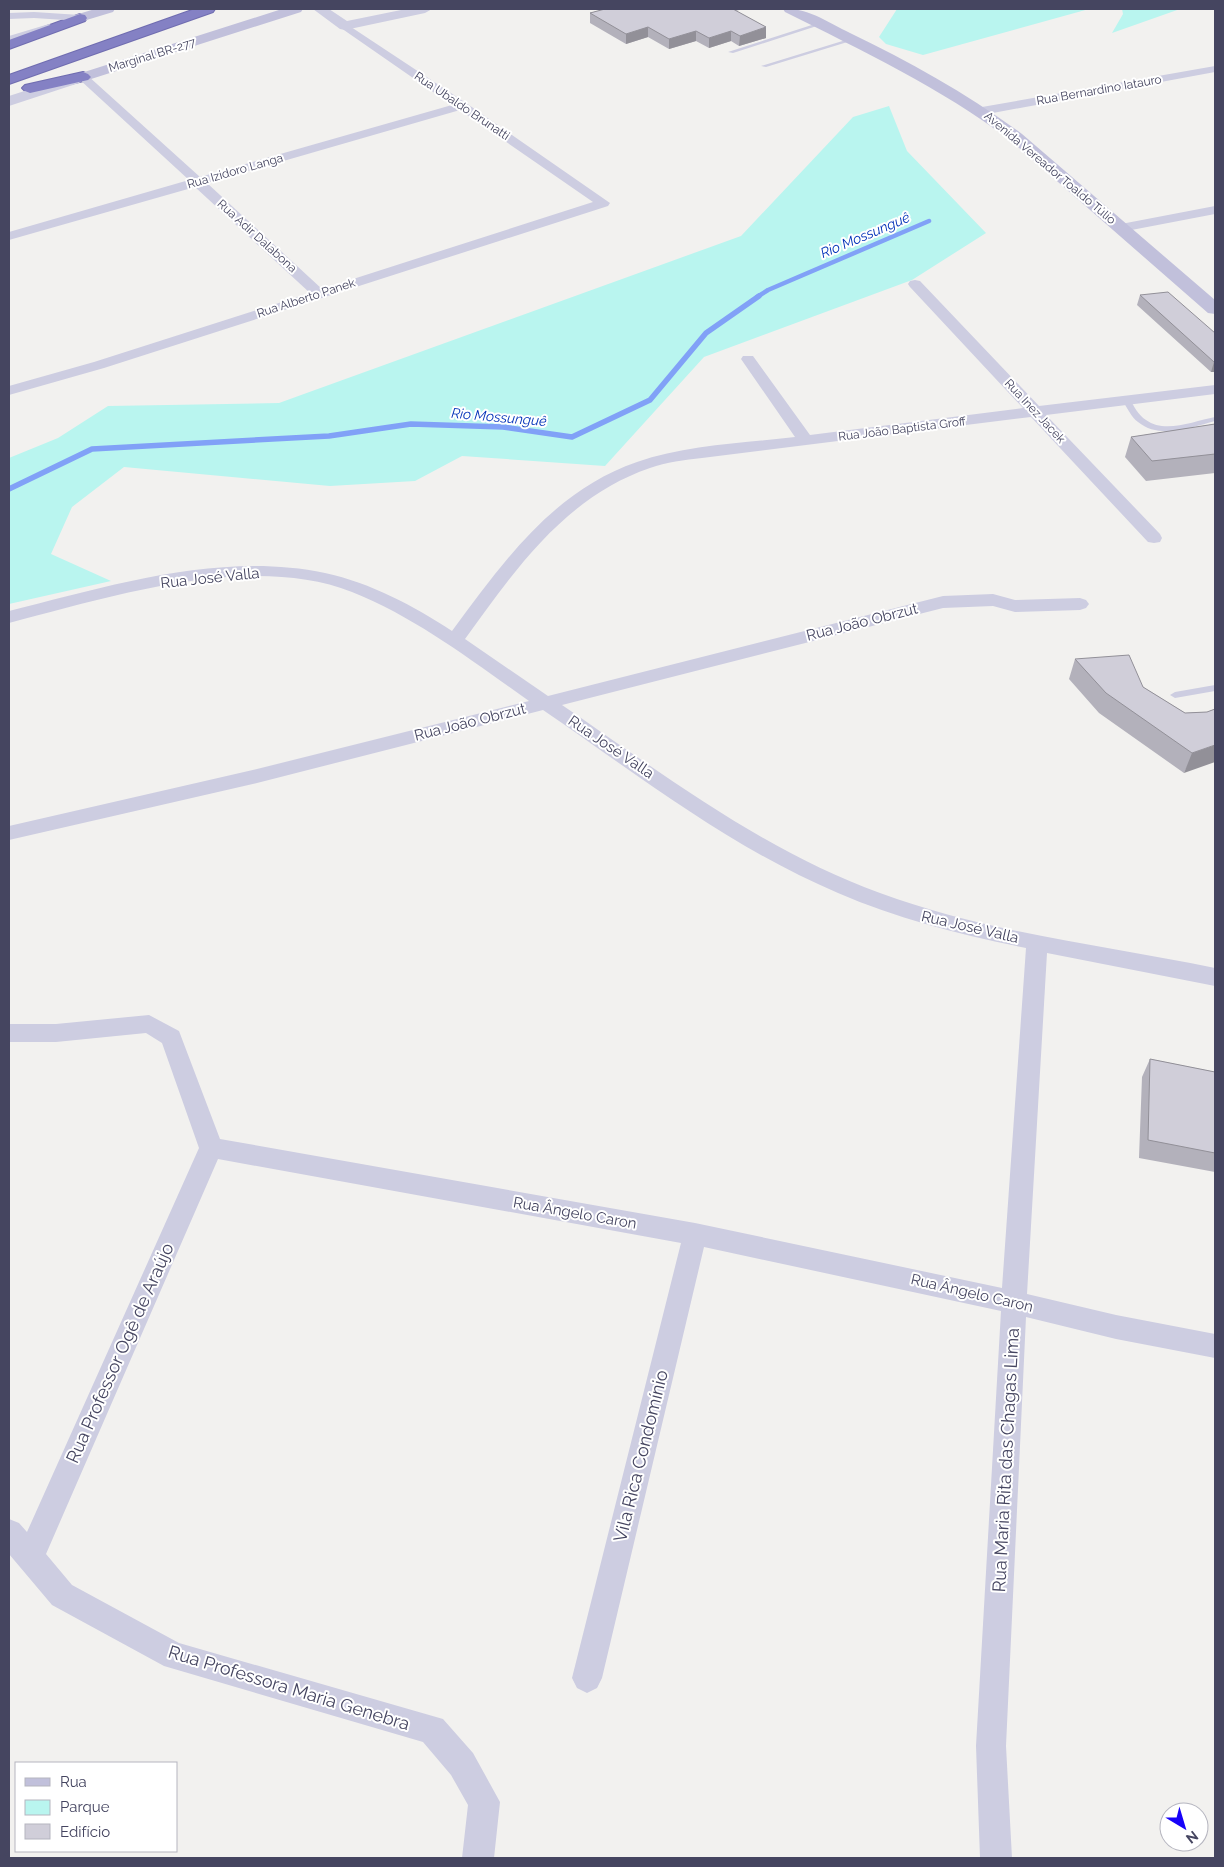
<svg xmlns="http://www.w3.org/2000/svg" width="1224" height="1867" viewBox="0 0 1224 1867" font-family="Raleway,sans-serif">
<rect width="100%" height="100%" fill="#f2f1ef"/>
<!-- green -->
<path fill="#b9f5ef" d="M897,9H1089L923,55L886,44L879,37Z
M1122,9H1180L1112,33L1123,14Z
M889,106L907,151L986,233L912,280L704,357L605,466L462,456L415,481L330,486L124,467L72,507L51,554L111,581L9,604V458L58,438L108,406L279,403L741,236L853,117Z"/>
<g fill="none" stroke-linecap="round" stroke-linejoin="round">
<!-- stream-far1 -->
<path stroke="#81a1f7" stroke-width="4.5" d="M757,297L768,290L929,221"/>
<!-- stream -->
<path stroke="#81a1f7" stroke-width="5.5" d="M9,489L92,449L329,436L411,424L503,427L572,437L650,400L706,333L759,296"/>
<!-- motorway casing -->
<g stroke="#706db0" stroke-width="2">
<path id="motorway" d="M195,9H215L213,12L9,84V75Z
M80,14L85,15L87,18L85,21L9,49V40Z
M83,72L88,74L91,77L88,80L30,93L25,91L22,88L25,85Z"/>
</g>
<!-- service -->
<path fill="#cdcde1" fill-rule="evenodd" d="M818,23L823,24L733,53L728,52Z
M849,39L854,40L766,67L761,66Z
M1123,398H1129C1134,406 1138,415 1146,420C1165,434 1194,421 1215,417V421C1192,427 1160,440 1138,422C1131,417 1127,407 1122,400Z
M1215,685V691L1175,698L1170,695L1175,692Z"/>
<!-- minor -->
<path fill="#cdcde1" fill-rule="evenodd" d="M34,12L80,15L85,18L80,21L34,18L9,19V13Z
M345,23L466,103L610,203L608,206L104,368L9,395V386L94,362L310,293L195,187L9,240V232L189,180L79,79L77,77L79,75H87L200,177L452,105L341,28L339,26ZM460,110L593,202L322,289L207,183Z
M49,24L55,27L53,29L9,42V36Z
M1215,66V72L982,115L976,111L982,107Z
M1215,206V214L1121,232L1114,228L1121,224Z
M915,280L920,281L1039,406L1215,385V394L1046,415L1160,534L1162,538L1160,542L1154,543L1148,542L1031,417L702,458C685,460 666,462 650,468C565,497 515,570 465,639L548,696L943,596L993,594L1015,600L1080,598L1086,600L1089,604L1086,608L1080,610L1015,612L993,606L943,608L562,705C663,774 764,851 880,893C988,933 1104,945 1215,968V986L1047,953L1027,1294L1116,1315L1215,1334V1358L1116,1339L1026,1317L1006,1746L1012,1858H980L976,1746L1001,1311L704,1247L602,1678L597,1688L587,1693L577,1688L572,1678L681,1243L218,1159L46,1554L72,1585L179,1643L443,1719L473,1753L500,1802L494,1858H462L468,1805L451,1775L423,1742L164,1666L52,1605L9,1554V1519L19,1523L27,1532L199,1148L162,1043L146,1033L56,1042H9V1024H56L149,1015L179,1031L220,1139L695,1223L1002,1288L1026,948C962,935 898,919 838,893C731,848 638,775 543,710L257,783L9,840V826L257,769L529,701C472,661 417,618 352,592C249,552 111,597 9,623V611C110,586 220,551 325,573C371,583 414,606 452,631C503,562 553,491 637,462C685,445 745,443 795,437L741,359L743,356H753L810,435L1023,408L910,287L908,284L910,281Z"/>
<!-- tertiary -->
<path fill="#cdcde1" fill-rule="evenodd" d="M313,9H329L347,21L406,9H432L425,13L345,30L340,29Z
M74,75L79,77L82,80L79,83L9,106V96Z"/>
<!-- secondary -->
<path fill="#c1c0db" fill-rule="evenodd" d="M95,9H115L113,12L80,22L75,21L73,18L75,15Z
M282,9H303L301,12L88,80H78L75,77L78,74Z
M783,9C807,7 829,23 850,33C910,62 968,94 1022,134L1215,300V314L1208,313L1010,140C941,88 863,51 785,12Z"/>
<!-- motorway -->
<use href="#motorway" fill="#8481c4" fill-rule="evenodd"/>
</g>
<!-- wall -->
<path fill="#b3b1bb" d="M605,9H742L736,11L766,27V38L739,46L731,41L709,48L696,41L669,49L648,37L626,44L590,23V13Z
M1140,295L1215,333V372H1211L1137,305Z
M1215,424V473L1146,481L1125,457L1131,437Z
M1075,659L1143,687L1185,713L1207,712L1215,709L1184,773L1099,713L1069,679Z
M1150,1059L1215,1072V1172L1139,1158L1142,1077Z"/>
<!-- shaded-wall -->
<path fill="#929098" d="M648,27V37L626,44V34Z
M766,27V38L739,46L740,36Z
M696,31V41L669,49V39Z
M731,31V41L709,48V38Z
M1214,362H1215V372H1211Z
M1215,745V762L1184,773L1192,753Z"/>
<!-- building -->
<path fill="#d0ced9" stroke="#929098" d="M605,9H733L766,27L740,36L731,31L709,38L696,31L669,39L648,27L626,34L590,13Z
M1168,292L1215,333V362H1214L1140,295Z
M1215,424V454L1152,461L1131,437Z
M1129,655L1143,687L1185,713L1207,712L1215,709V745L1192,753L1106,693L1075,659Z
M1150,1059L1215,1072V1153L1148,1140Z"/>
<g text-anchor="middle" stroke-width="4" stroke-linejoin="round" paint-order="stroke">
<!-- far-street labels -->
<g font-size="12" fill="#454560" stroke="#fff">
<text transform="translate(152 55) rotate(-17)" y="4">Marginal BR-277</text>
<text transform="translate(1099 90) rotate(-10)" y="4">Rua Bernardino Iatauro</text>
<text transform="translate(462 106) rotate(34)" y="4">Rua Ubaldo Brunatti</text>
<text transform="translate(1050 168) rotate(40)" y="4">Avenida Vereador Toaldo Túlio</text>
<text transform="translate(235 171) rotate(-16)" y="4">Rua Izidoro Langa</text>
<text transform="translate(257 236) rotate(42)" y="4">Rua Adir Dalabona</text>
<text transform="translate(306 298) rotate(-18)" y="4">Rua Alberto Panek</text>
<text transform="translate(1035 411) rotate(47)" y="4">Rua Inez Jacek</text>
<text transform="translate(902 429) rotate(-7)" y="4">Rua João Baptista Groff</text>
</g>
<!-- far-water labels -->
<g font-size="14" font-style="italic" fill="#0031b8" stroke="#fff">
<text transform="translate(865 235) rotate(-23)" y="5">Rio Mossunguê</text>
<text transform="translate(499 417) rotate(5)" y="5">Rio Mossunguê</text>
</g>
<!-- street labels -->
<g font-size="15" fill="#454560" stroke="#fff">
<text transform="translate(210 578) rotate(-6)" y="5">Rua José Valla</text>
<text transform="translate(862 622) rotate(-14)" y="5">Rua João Obrzut</text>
<text transform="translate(470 722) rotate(-14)" y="5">Rua João Obrzut</text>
<text transform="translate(611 747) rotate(34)" y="5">Rua José Valla</text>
<text transform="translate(970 927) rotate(13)" y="5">Rua José Valla</text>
<text transform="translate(575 1213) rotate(10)" y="5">Rua Ângelo Caron</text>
<text transform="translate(972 1293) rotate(13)" y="5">Rua Ângelo Caron</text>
</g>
<!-- near-street labels -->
<g font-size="18" fill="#454560" stroke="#fff">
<text transform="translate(120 1353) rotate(-66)" y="6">Rua Professor Ogê de Araújo</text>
<text transform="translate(641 1456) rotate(-76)" y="6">Vila Rica Condomínio</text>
<text transform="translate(1006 1460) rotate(-87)" y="6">Rua Maria Rita das Chagas Lima</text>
<text transform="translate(289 1688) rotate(17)" y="6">Rua Professora Maria Genebra</text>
</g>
</g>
<!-- border -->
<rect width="1224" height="1867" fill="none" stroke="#454560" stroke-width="20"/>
<!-- legend -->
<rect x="15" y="1762" width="162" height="90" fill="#ffffff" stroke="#b5b5bf"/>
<rect x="25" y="1778" width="25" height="8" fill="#c1c0db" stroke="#b5b5bf"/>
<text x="60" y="1787" font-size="15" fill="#454560">Rua</text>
<rect x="25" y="1800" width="25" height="15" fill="#b9f5ef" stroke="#b5b5bf"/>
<text x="60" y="1812" font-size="15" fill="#454560">Parque</text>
<rect x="25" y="1824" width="25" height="15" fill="#d0ced9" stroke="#b5b5bf"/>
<text x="60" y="1837" font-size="15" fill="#454560">Edifício</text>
<!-- north arrow -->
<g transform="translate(1184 1827) rotate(142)"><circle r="24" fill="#ffffff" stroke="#b5b5bf"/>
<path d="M0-4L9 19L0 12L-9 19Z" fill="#1803f9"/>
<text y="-8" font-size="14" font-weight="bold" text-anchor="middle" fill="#454560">N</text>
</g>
</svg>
